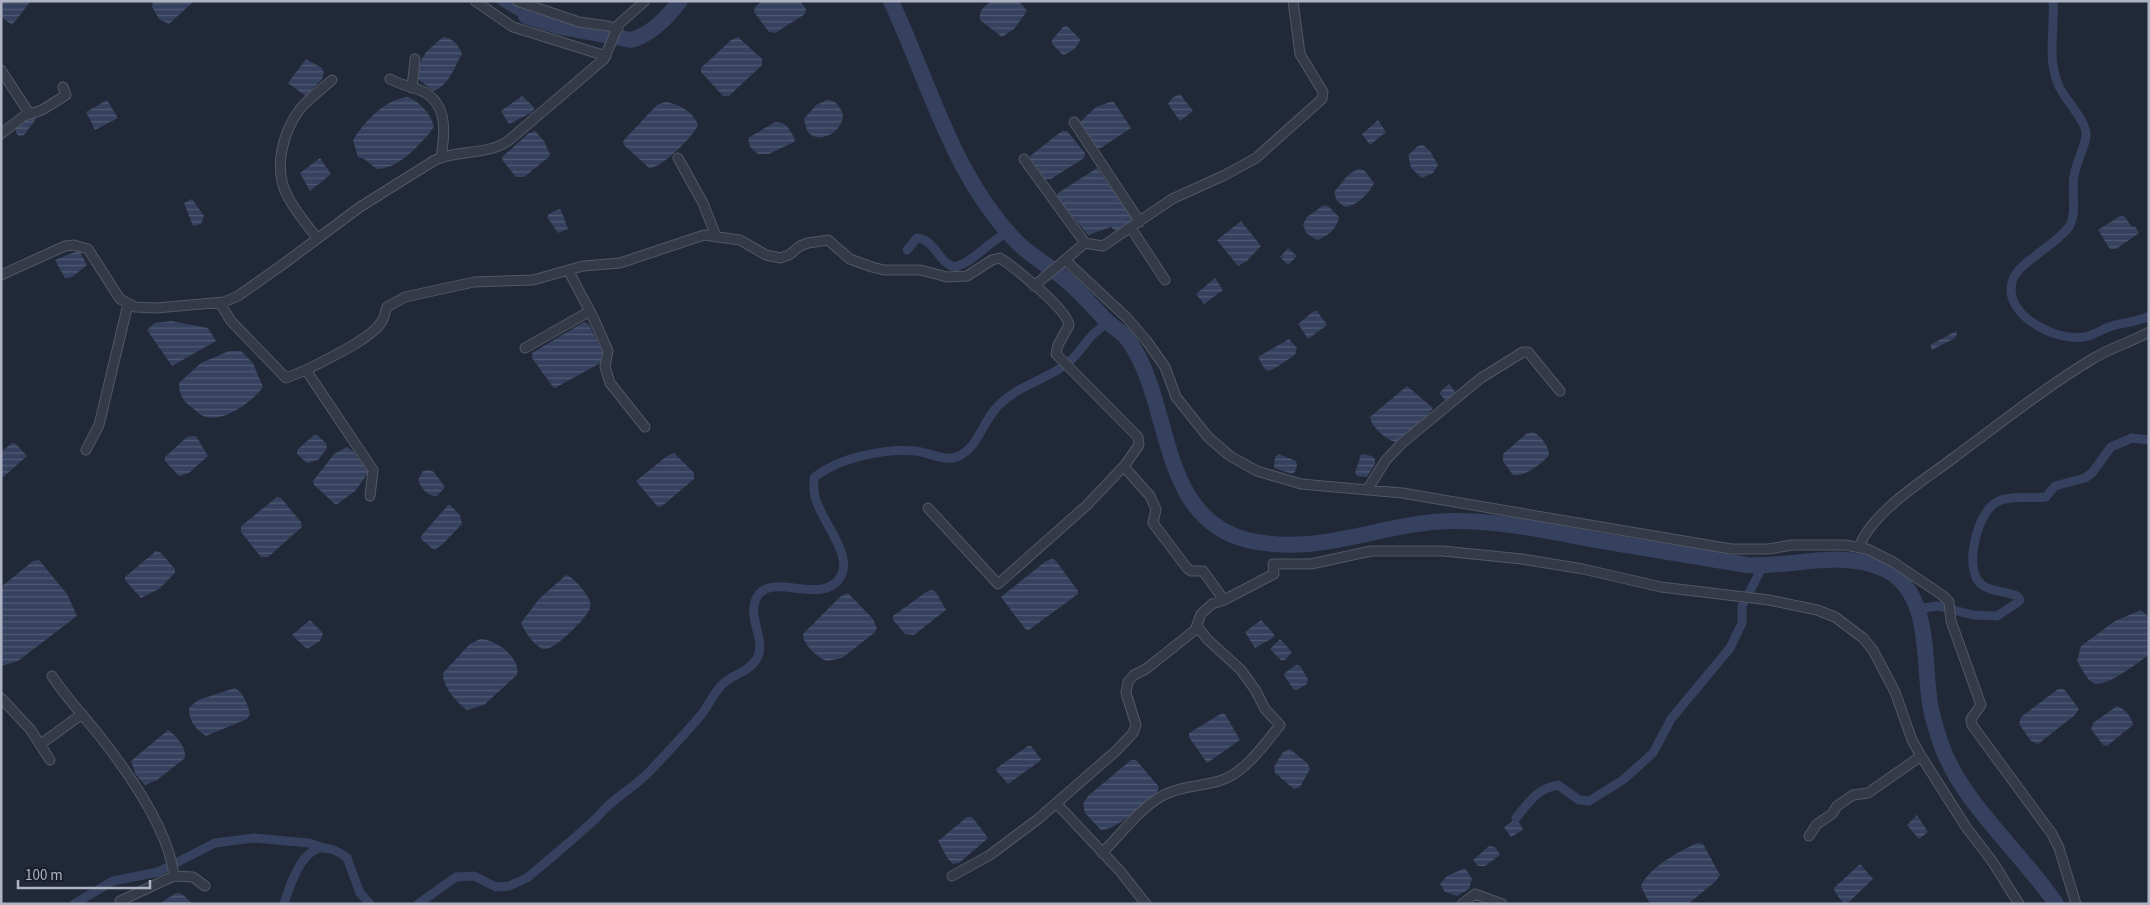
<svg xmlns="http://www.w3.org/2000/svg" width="2150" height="905" viewBox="0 0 2150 905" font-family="'Source Sans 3',sans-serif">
<defs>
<pattern id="water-rules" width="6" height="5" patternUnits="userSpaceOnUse" patternTransform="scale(1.25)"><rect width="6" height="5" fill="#35415e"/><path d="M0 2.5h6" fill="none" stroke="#505a73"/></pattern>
</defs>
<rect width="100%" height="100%" fill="#212837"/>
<!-- water -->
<path fill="url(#water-rules)" d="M1,1H31L12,25L1,17Z
M153,1H194L169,24L159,19L152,7Z
M762,1H800L806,9L805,14L775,33L769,32L754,12L755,7Z
M991,1H1019L1027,11L1014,29L1002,37L980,20C978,11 984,7 991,1Z
M1067,26L1080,39C1079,47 1070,53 1063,55L1052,44V40L1063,27Z
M443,37C453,38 459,45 462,54C455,66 448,87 433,91L418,79L416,70L426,52Z
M738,37L762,59V65L729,96H723L701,72V68L731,40Z
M306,59L322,68L324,73L322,79L306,96L288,83Z
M1180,94L1193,111L1180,121L1168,104L1172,98Z
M522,96L535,108L531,113L509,124L501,111Z
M408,97C420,102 431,114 434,127C422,143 399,169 377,169L364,159L358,157L353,140C365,121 385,99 408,97Z
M107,100L118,118L95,130L86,112Z
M827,100C833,100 836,102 840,108C852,125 821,149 807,131L804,119L816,105Z
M665,102C677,103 694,112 698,125C694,136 661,169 649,168L624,145L623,141L657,105Z
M1110,102H1114L1131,128L1101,148H1096L1080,125V122L1096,107Z
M34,115L36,119L24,135L19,136L16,133V127Z
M1378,120L1386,132L1370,145L1362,134Z
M775,122C787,122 789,129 795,139L794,142L769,154H758L750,147L748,138Z
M535,131L544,141L550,154L549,157L524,177H516L503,161L502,157L529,133Z
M1062,131H1067L1085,153L1084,158L1051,179H1045L1031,160L1030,156Z
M1423,145L1430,151L1438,165L1433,173L1422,178L1411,168L1408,155L1418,146Z
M320,158L331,174L310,191L300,173Z
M1097,168L1134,220L1117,232L1111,227L1088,235L1057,197L1058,193Z
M1358,169L1364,170L1374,183C1369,194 1356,206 1345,207L1337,201L1334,192L1349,174Z
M192,199L204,216L201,224L193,226L184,203Z
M1324,205L1328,206L1339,217C1338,227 1328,237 1317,240L1306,233L1303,224L1307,217Z
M559,209L561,210L568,229L558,233L547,217L549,214Z
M2120,216H2124L2132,227L2135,226L2139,233L2116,249H2110L2098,230Z
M1241,221L1261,246L1247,261L1238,266L1217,240Z
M1288,248L1297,256L1288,265L1280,257Z
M77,251L80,252L87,265L72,277L65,278L55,260Z
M1215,278L1223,290L1204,304L1196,294Z
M1314,311H1317L1327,325L1308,339L1298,324Z
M171,321L208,328L216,341L172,366L147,330L155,323Z
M584,322L589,324L605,357L604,361L555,388L553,387L532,358V353Z
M1956,331L1957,334L1955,338L1932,350L1930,345Z
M1289,339L1297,348L1295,355L1272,370L1268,371L1264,368L1258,357Z
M229,351H241L253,363L263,387C252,402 223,424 203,416C199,414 194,409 190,406C182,400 179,393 179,383L201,363Z
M1449,384L1457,394L1445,400L1439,393Z
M1407,386L1433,408L1419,425L1395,442C1386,439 1371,427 1370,417Z
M1532,432C1540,434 1549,446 1549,455C1542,464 1525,477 1513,475L1503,461V454L1526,434Z
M314,435H317L326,443L327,448L318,460L307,463L297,454V450Z
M192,436H196L208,456L189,473L179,476L165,461V457L187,437Z
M12,443L16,444L27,456L1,479V452Z
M347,447L354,452L369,472L355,491L336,505L314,485L313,481L334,454Z
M674,453L694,473V479L662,506L658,507L636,481L667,456Z
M1279,454L1296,461L1297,465L1295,472L1292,474L1274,468L1275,457Z
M1361,454L1372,456L1375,459V464L1367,477L1357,476L1355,473Z
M429,470L434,472L445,487L437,496C428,497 421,488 418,480L423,471Z
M277,497L281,498L301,522L302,527L268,557H261L241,532V526Z
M448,505H450L460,515L462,524L442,545L434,550L421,539V536Z
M156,551L160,552L175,569V573L159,589L141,598L125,580V577Z
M1052,559L1056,561L1078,591V594L1029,630H1026L1001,597L1046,561Z
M39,560L67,594L77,616L18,661L1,666V587L33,561Z
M566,575C574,578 578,584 583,590C587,596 592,600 590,608C588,617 554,651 544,649C535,647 525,632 521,623L539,599Z
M932,590L936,592L946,610L914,635L905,634L893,620V616L926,592Z
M848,593L873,619L877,628L874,633L842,658L827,661C817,657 803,645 803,634L841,596Z
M2141,610L2149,618V655C2138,662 2105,689 2093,683C2087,680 2081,667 2077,661L2081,646L2115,621Z
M310,620L323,633L320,641L307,649L292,635Z
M1261,620L1274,634V637L1255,648L1245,632Z
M480,639C496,639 521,658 517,675L484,705L467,710C457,703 442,686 443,673L470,644Z
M1280,639L1292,652L1285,660H1281L1270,649Z
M1296,665L1300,666L1308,679L1307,684L1297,690L1293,689L1284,675L1286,672Z
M235,688C243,692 248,705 250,714L247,719L206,736C195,729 189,721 189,708L198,700Z
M2058,689H2064L2079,709L2075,715L2038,744L2031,741L2019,724L2021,717Z
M2117,706C2125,709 2132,717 2133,725L2107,746L2103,745L2091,729L2093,723Z
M1222,713L1225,714L1240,740L1207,763L1189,737V733Z
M168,730C176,735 187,748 185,758L157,780L145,785L136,775L131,761Z
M1028,746H1031L1041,759L1040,761L1008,784L996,770L997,768Z
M1290,749L1308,764L1310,769L1300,787L1294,789L1275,773L1274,767L1283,752Z
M1131,760H1136L1159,787L1157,792C1145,803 1117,830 1101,830L1085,813L1083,804L1088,796Z
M1917,815L1928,832L1919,839L1907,825Z
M967,817H972L988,838L959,863L953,864L948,859L938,841Z
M1514,820L1519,822L1523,830L1511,837L1504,827Z
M1697,843L1703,844L1720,875L1716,881L1688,904H1650L1641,887C1646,869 1680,851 1697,843Z
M1489,846L1495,847L1500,855L1485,866H1478L1473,860Z
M1860,864L1873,879L1849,902L1844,904L1835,892L1834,888Z
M1465,868L1472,879L1469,889L1457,896L1445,892L1440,884L1447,876Z
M176,893L182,894L193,904H159Z"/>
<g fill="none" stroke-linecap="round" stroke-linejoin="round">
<!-- canal -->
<path stroke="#35415e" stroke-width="9" d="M501,1L526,16
M2053,1C2055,29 2047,57 2058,84C2063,98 2088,122 2086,136C2084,150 2076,163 2074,176C2071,192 2078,215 2068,228C2055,245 2019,263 2013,279C2000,314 2056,342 2084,337C2092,336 2101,330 2109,327C2121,322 2137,323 2149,316
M907,250L917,238C935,239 939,264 955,267C975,261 989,241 1008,232
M1917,609L1938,606L1973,615L1997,616L2017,603L2020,600L2017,596C2006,591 1990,592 1981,584C1963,569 1977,512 1997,502C2011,495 2031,499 2046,497L2055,486L2085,478L2092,473L2111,447L2132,438L2149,440
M1516,818C1529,802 1538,788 1558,785L1579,800L1589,801L1623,780L1653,753L1671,719L1730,648L1742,623V606L1763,566
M74,904L113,881L158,872L215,843L254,838L309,843L327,849
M284,904C293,875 309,827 347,858L360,893L370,904
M418,904L456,877L474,876L496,887L509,886L527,878C549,859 572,841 593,821C599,816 603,810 609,805C622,793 638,784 650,771C667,753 685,734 701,715C708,706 713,695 720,687C730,674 747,674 756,660C769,640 743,615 759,594C776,573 826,608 842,574C851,553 821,519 816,500C813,492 814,486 814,478C837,458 885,448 915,451C928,452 947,463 959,456C980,445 982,422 998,406C1018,384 1053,379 1074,357C1086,344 1092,331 1109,323"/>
<!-- river -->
<path stroke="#35415e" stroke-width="16" d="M891,1C929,82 952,174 1015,240C1030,256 1050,266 1066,280C1082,293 1093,308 1108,322C1115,329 1124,333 1129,341C1173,403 1157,517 1247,540C1319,557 1380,523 1450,521C1504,520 1555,533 1608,542C1654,550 1701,557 1747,565C1793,568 1843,548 1886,570C1932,593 1923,662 1930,704C1932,716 1936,729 1940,741C1960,802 2020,850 2056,904
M526,16L561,27L631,40C651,35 667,18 680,1"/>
<!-- minor casing -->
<g stroke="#525765" stroke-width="11">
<path id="minor" d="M475,1L513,27L606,56
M517,1L579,22L608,26L618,29
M1,70L29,113
M390,79C401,85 413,87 424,92C448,105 445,134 441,157
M412,88L415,59
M1074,122L1140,222
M1,134L24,116L42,110L66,95L63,87
M678,158L703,203L716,236
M1024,159L1085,243
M1131,228L1165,280
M317,238C307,225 296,212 288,197C273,170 282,133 300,109C309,98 322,89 332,80
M1065,260L1126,317L1146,340L1165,367L1176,397L1208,437L1230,456L1257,471L1301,484L1402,493L1731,549H1769L1792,545H1845L1867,549L1893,562L1942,595L1949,602L1951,621L1981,705L1971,719L1972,725L2052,834L2059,848L2076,904
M568,270L594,319L608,351L605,367L610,383L645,427
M1,275L65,246L74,245L88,249L120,299L135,307L156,308L224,302L238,296L282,265L360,207L435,160C459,149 486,156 508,141L604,59L619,24L645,1
M1034,286L1085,243L1103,246L1172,199L1225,175L1256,158L1322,99L1323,92L1300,54L1293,1
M220,303L231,321L286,378L306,370
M525,348L590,311
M86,450L99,425L128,304
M1367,490L1386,460L1402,443L1481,378L1523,352H1528L1560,391
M370,496L373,470L306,370C325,360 372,339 382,321C385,317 385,311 387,307L405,297L474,282L533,280L583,266L620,263L704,235L740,240L766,255L780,258L789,255L800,246L808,243L828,240L850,259L872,267L884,270H920L947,277L967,276L992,260L1000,258C1015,268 1067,309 1069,325L1058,345L1056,354L1138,437L1139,445L1125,465L1126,469L1150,496L1156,509L1153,523L1187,568L1191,571H1203L1224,600L1274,574L1273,564H1311L1371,551H1443L1522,559L1583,569L1661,587L1769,600L1817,610L1835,617L1863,638L1873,650L1895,692L1912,740L1921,756L1966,827L1992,861L2019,904
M928,508L998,584L1086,506L1125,465
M1859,547C1872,512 1923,481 1952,459C1998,425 2044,388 2094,358C2111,348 2131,342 2149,332
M52,676C67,699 85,717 102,739C130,775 169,830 174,876
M1,698L30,729L50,760
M41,744L82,714
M1057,804L1120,871L1146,904
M1809,836L1817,824L1832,814L1837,806L1853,795L1868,793L1921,756
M1102,853C1119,836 1140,809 1160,797C1179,786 1198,787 1219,781C1244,774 1265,744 1280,725L1265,709L1256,691L1241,670L1207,639L1197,626
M952,876L990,855L1038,819L1116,751L1133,733L1136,725L1126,693L1128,682L1134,675L1146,669L1195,630L1201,614L1212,604L1224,600
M120,901L174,876L193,877L205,886
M1462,904L1475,894L1502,904"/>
</g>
<!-- minor -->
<use href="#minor" stroke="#353a48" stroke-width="9"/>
</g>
<!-- border -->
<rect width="2150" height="905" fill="none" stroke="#afb4c4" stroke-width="5"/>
<!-- scale -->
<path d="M18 880v8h132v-8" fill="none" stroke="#afb4c4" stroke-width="2.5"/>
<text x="25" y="880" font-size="15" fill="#afb4c4" stroke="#1a1f2c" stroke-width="4" paint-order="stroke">100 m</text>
</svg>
